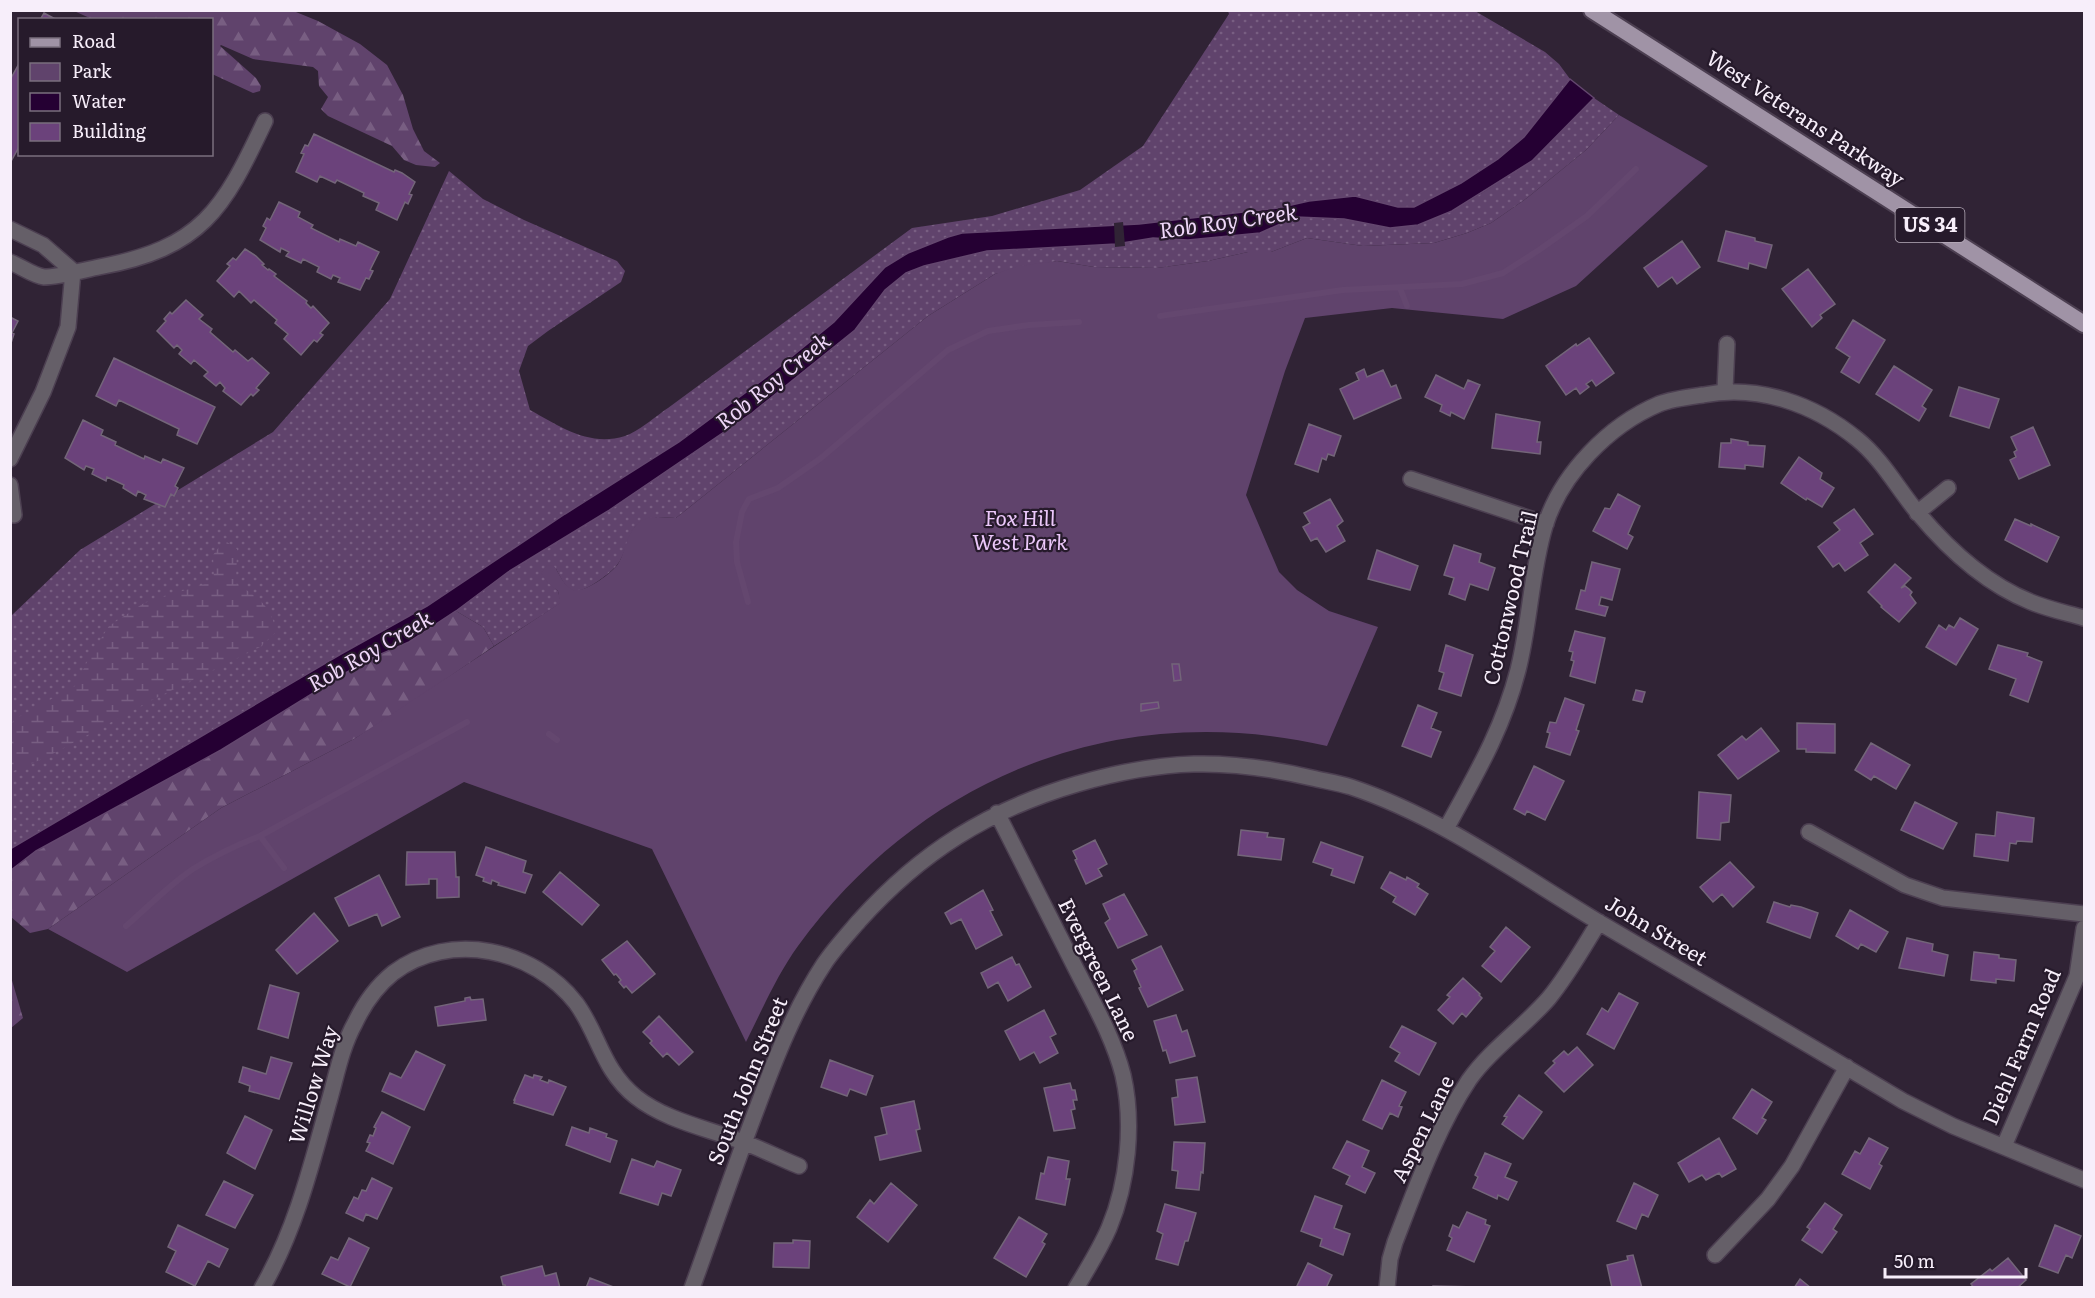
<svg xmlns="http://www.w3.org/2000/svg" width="2095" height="1298" viewBox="0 0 2095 1298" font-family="Literata,serif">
<defs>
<pattern id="grass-dots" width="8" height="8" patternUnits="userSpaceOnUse" patternTransform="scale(1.5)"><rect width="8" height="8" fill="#60436c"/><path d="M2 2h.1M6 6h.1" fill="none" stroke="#785e82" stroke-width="1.8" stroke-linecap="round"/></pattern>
<pattern id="forest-firs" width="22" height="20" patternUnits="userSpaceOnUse" patternTransform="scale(1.5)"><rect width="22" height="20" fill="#60436c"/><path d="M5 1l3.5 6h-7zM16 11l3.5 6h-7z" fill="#785e82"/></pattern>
<pattern id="wetland-marsh" width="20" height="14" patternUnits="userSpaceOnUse" patternTransform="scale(1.5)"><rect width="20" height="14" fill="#60436c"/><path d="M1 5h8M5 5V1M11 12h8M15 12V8" fill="none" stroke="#785e82"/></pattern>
</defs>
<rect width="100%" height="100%" fill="#302335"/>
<!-- grass -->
<path fill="url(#grass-dots)" d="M1228,11H1475L1545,52L1559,64L1570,79L1524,137L1498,159L1461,183L1414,207H1398L1355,196L1309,201L1278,208L1139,224L962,233L948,237L885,267L834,322L773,372L679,442L565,514L427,606L341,654L11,849V616L80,550L273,432L390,299L449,171L483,199L524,220L617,261L625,271L621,282L548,331L528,346L519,371L530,410C561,427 589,447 625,436C638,432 656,416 668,408L912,228L992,216L1080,190L1143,146L1229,14Z
M1594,98L1619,115L1586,150L1527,198L1491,223L1467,233L1434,243L1363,246L1307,238L1271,252H1248L1208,261L1157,268L1094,267L1057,261L995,274L928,316L676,518L657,517L635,527C629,537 623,558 617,565C611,573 583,594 573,591C565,588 560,576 556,569L553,586L558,591L561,603L494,646L483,627L456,611L508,572L608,511L752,413L855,330L885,290L906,273L924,266L987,251L1116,244L1153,238L1188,240L1260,233L1296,217L1344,219L1390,228L1452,211L1482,193L1532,161Z"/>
<!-- forest -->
<path fill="url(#forest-firs)" d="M291,10L318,21L360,44L387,65L403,95L413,129L424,151L440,163L435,167L416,165L404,160L392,146L328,116L321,109L328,97L319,86L318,71L313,67L253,59L221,45L220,46L256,78L261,86L260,91L253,93L212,74V20L92,19L74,11Z
M456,611L483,627L494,646L389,718L354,739L221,808L48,929L30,933L11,917L10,870L36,851L221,750L365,661L409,642Z
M11,977L23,1018L11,1028H10Z"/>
<!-- wetland -->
<path fill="url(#wetland-marsh)" d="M227,542L237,549L236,584C257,596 272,606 276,632L260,647L152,700L47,757L11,772V724L15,719L75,686L90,656L109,626L144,603L211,582L214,579L213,555L222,543Z"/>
<!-- park -->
<path fill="#60436c" d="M1619,115L1708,166L1576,286L1503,319L1392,308L1305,318L1285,371L1246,495L1279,572L1297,590L1329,611L1378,627L1327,746C1119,698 923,775 798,946C777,975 762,1010 746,1042L652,849L464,782L127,972L48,929L221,808L354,739L560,603L558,591L548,583L541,573L547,565L554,566C560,574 562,583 571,589C581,596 611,574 618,564C627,550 626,529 643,520C653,515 666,518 676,518L928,316L995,274L1019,266L1057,261L1094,267L1157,268L1208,261L1248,252H1271L1307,238L1363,246L1434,243L1467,233L1491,223L1527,198L1586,150Z"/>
<!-- water -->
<path fill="#250033" stroke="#64476f" stroke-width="1.5" d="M1570,79L1594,98L1532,161L1452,211L1418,225L1390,228L1344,219L1296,217L1260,233L1188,240L1153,238L1116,244L987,251L924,266L906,273L885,290L855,330L752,413L608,511L508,572L456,611L409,642L365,661L221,750L36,851L11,870L10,849L341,654L427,606L565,514L679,442L773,372L834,322L885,267L908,253L948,237L962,233L1139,224L1278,208L1309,201L1355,196L1398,207H1414L1461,183L1498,159L1524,137Z"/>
<!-- pier -->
<path fill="#302335" d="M1123,222L1125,246L1115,247L1114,223Z"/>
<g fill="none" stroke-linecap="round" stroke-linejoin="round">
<!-- stream -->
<path stroke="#64476f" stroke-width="6" d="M1400,288L1407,306
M1160,316L1343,290L1462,284L1503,273L1539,250L1587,216L1636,169
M748,602L737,562L736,542L742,512L749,499L778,488L821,458L948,350L988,331L1029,325L1079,322
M549,734L557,740
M260,836L284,868
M126,926C148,907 169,885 193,869C214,856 237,845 260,836L467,722"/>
</g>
<!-- building -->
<path fill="#6b427b" stroke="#736579" stroke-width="1.5" d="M44,13L57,20H40Z
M20,62V145L10,163V80Z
M314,134L394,172L395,170L402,173L415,182L409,194L412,195L408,204L405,202L397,220L376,210L379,203L363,196L364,193L337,180L335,183L320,176L317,182L296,172L304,154L301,153L305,145L308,146Z
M279,202L300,212L298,217L313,225L311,228L339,242L340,239L356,246L358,242L379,252L370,270L373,271L369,279L366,278L360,290L338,282L340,278L333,275L331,279L317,272L319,267L303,259L301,263L286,256L289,252L281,248L280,252L260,240L266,228L263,226L267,218L270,220Z
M1726,231L1755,238V241L1772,245L1766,268L1749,263L1748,269L1718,261Z
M1682,241L1700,267L1677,284L1672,277L1658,287L1644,268Z
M245,249L256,256L264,264L262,265L268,270L269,269L276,274L274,276L307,301L306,303L311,308L313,306L329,323L320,333L323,335L317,342L314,340L301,355L284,339L288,334L275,323L277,320L254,300L251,303L239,291L234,297L217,281L230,266L227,264L233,258L236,260Z
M1808,269L1835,304L1820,315L1822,318L1812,327L1782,289Z
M186,300L203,315L199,319L212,329L210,332L233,352L235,350L248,361L252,358L269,373L256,388L259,390L253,396L251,394L241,405L223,391L225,388L220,382L216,386L204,376L208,372L194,360L191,364L179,354L182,350L177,345L174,348L157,331L166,321L164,319L170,312L172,314Z
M10,317L18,321L12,333L14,334L11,343Z
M1853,320L1885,340L1859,383L1841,372L1850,357L1836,348Z
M1589,338L1614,373L1596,386L1592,380L1586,384L1589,387L1580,394L1576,388L1566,395L1546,366L1576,344L1577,346Z
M114,358L215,407L197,444L177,435L179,429L119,400L116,406L96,396Z
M1894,366L1932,390L1922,406L1926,409L1919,421L1876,394Z
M1364,369L1367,377L1383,370L1391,387L1396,385L1401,398L1354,419L1340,389L1359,380L1356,373Z
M1436,375L1464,389L1468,380L1480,385L1464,419L1451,412L1450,416L1440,411L1442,405L1425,397Z
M1959,387L1999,399L1989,428L1950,416Z
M1496,414L1540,422L1537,442H1541L1540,454L1492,448Z
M83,420L103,430L101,435L116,442L115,445L144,459L145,456L161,463L163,459L184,468L175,486L178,488L174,496L171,494L165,507L144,499L146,495L138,491L136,496L123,488L124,485L107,477L106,481L92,474L94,469L86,466L84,470L65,458Z
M1309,424L1341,436L1334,456L1328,454L1326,460L1322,458L1318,472L1295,464Z
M2033,427L2050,465L2019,479L2010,460L2016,457L2014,452L2017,450L2011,437Z
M1731,439L1748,442V445L1765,446L1763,467L1745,465V469L1719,467L1721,443H1731Z
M1799,457L1822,473L1820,479L1834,488L1822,507L1807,498L1806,500L1781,483Z
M1618,494L1640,506L1628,534L1633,537L1627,549L1593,531L1605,508L1610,509Z
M1330,499L1343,521L1337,526L1345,541L1326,552L1317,538L1311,541L1303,527L1310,523L1304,513Z
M1854,509L1873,534L1860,543L1868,555L1845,571L1839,563L1833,567L1818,547L1840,530L1834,523Z
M2015,519L2031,526V524L2059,537L2047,562L2005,540Z
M1454,545L1481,554L1479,562L1495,568L1488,590L1470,584L1465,600L1449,594L1454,578L1444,575Z
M1377,550L1418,566L1410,590L1368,579Z
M1592,562L1620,569L1612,600L1601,597L1599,605L1608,607L1605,616L1576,609L1581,590L1585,591Z
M1895,564L1911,578L1901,588L1905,586L1909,589L1912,592L1910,595L1916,603L1899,622L1881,607L1882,606L1868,592Z
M1960,618L1978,629L1956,665L1926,647L1939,625L1946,630L1949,625L1954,628Z
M1575,631L1605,638L1595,683L1570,676L1574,661L1571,660L1573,652L1569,651Z
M1446,645L1473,655L1461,696L1439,689L1444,673L1439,671Z
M1998,645L2028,653L2027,656L2042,662L2028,702L2010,695L2016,679L1989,669Z
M1172,664H1179L1181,680L1174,681Z
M1636,690L1645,692L1642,702L1633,700Z
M1565,698L1584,705L1576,730L1579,731L1570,755L1546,747L1550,733L1547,732L1550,722L1556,723Z
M1158,702L1159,708L1141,711V704Z
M1418,705L1437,713L1431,728L1441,732L1431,757L1402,746Z
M1797,723L1835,724V753L1806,752V749H1797Z
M1761,728L1779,751L1738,779L1718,755L1742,736L1746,740Z
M1871,743L1910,765L1896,789L1874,776L1871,780L1855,770Z
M1534,766L1564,781L1545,820L1527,811L1525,815L1514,809Z
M1699,792L1731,795L1729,822L1721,823L1720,840L1697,838Z
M1915,802L1957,823L1943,849L1901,830Z
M1997,812L2034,818L2032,842L2017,841L2016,844L2010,843L2008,861L1974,856L1976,834L1995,836Z
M1241,830L1268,833L1267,837L1284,839L1281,860L1238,855Z
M1095,840L1107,864L1098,869L1102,876L1086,884L1075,860L1077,859L1073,851Z
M1321,842L1363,857L1354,883L1331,875L1333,869L1313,862Z
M486,847L526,861L523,872L532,875L525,893L498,885L499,883L492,880L491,884L483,881L484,878L476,875Z
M407,852H455L456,877H459V897L437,898V879H429V884L406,885Z
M1730,862L1754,887L1733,907L1722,894L1713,902L1700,887Z
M560,872L599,905L582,925L543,892Z
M1390,872L1406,880L1407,877L1419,884L1417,887L1428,894L1415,915L1393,902L1396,897L1381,888Z
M379,875L400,917L382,926L377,914L349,926L335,898Z
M983,890L993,910L990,911L1002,935L976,949L961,919L951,924L945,913Z
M1124,894L1147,935L1118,948L1105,923L1110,919L1103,904Z
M1774,902L1790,907L1791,905L1801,907L1818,913L1810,938L1767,922Z
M1850,910L1888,932L1876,952L1861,944L1858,949L1836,936Z
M314,913L338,941L297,974L276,950Z
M1506,927L1530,947L1501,982L1482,966L1495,951L1490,947Z
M1907,938L1933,944L1932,951L1948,955L1944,976L1899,968Z
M627,941L655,974L632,993L626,986L624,988L619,982L621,980L616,974L614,975L602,960Z
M1161,946L1183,990L1148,1007L1139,988L1141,987L1134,971L1137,969L1132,960Z
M1974,952L1999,955V958L2016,960L2014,981L1996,979V983L1971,980Z
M1012,957L1016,965L1019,964L1031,987L1008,1001L998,982L988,988L981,973Z
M1463,978L1480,994L1479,995L1482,998L1466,1017L1462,1013L1453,1024L1438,1010L1450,997L1447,995Z
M270,985L299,993L288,1038L258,1029Z
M1619,993L1638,1003L1614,1049L1587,1034L1602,1008L1608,1012Z
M470,997L471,1000L483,999L486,1020L438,1026L435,1007L465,1001V998Z
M1044,1010L1056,1034L1050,1037L1058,1053L1040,1063L1034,1052L1020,1060L1005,1031Z
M1176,1015L1182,1032L1187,1030L1195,1056L1170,1063L1166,1050L1163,1051L1154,1021Z
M659,1016L693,1052L679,1065L667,1053L663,1057L650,1043L652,1041L643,1032Z
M1402,1026L1436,1043L1419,1075L1395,1061L1400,1053L1390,1047Z
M1577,1047L1593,1065L1564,1092L1545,1073L1555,1063L1553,1061L1564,1051L1568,1055Z
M416,1051L445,1065L424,1110L382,1091L390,1073L401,1078Z
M271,1057L292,1063L279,1099L249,1091L250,1086L239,1082L243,1067L266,1074Z
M830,1060L873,1076L866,1095L850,1089L847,1096L821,1087Z
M525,1075L533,1078L534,1075L542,1077L540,1080L548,1083L549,1080L566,1087L553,1115L514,1103L515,1100H514Z
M1197,1077L1205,1122L1175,1125L1172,1098L1178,1097L1176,1080Z
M1382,1080L1406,1092L1399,1106L1402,1107L1398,1117L1390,1113L1382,1129L1363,1120Z
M1070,1083L1072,1090H1075L1077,1100H1073L1075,1109L1071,1110L1075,1128L1054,1131L1044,1088Z
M1752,1089L1772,1102L1762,1118L1766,1120L1757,1134L1733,1118Z
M1519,1095L1542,1112L1523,1139L1502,1124L1507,1117L1504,1116Z
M914,1101L920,1129L916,1130L921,1151L880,1160L875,1137L887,1134L881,1108Z
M382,1112L410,1127L393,1164L366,1151L370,1143L367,1142L370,1135L373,1136L376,1128L374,1127Z
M245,1116L272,1130L255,1169L227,1153Z
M572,1127L589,1133L590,1128L607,1134L606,1137L617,1141L610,1162L566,1145Z
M1719,1138L1736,1169L1722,1177L1719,1173L1706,1180L1702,1175L1689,1182L1678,1163Z
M1869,1138L1888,1148L1879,1164L1882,1166L1870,1189L1842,1174L1855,1151L1860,1154Z
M1347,1141L1369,1151L1362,1167L1375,1173L1365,1193L1346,1184L1350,1176L1333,1168Z
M1174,1142L1205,1143L1203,1173L1201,1172L1199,1190L1176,1188L1178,1171L1172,1170Z
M1485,1153L1511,1164L1505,1177L1517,1182L1508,1200L1498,1195L1497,1199L1473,1188L1478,1177L1475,1175Z
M1048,1157L1069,1161L1066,1179H1070L1065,1205L1036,1199L1041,1173L1044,1174Z
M632,1159L654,1167L657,1161L681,1170L671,1196L662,1193L658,1205L620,1193Z
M372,1178L392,1188L377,1219L366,1214L363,1221L346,1213L354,1197L358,1199L362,1190L366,1191Z
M224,1181L253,1195L235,1228L206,1215Z
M891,1183L917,1205L888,1242L857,1217L870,1200L874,1204Z
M1634,1183L1658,1195L1648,1217L1642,1214L1636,1229L1617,1221Z
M1315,1196L1342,1206L1334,1228L1350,1234L1343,1255L1320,1246L1322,1239L1301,1231Z
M1825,1203L1842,1215L1833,1229L1837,1232L1822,1253L1802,1240L1810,1229L1807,1227Z
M1165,1204L1196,1213L1188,1241H1185L1178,1265L1156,1259L1163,1234L1157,1231Z
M1467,1212L1486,1220L1485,1224L1490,1226L1474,1262L1447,1250L1452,1238L1449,1236L1453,1225L1459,1228Z
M1019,1217L1047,1234L1042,1242L1045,1244L1026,1277L994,1258Z
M178,1225L228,1249L219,1267L208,1261L195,1286L166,1272L176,1251L168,1247Z
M2055,1225L2081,1236L2072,1258L2066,1255L2058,1273L2039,1266Z
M349,1238L369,1248L350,1287L322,1274L331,1257L338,1260Z
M793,1240L810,1241L809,1268L773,1267L774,1243H793Z
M1633,1255L1642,1288H1612L1607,1265L1628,1260L1627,1256Z
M2008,1258L2026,1280L2017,1288H1974L1971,1284L1990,1269L1992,1271Z
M1308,1263L1332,1275L1326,1288H1296Z
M542,1266L545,1276L556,1273L560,1288H506L505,1285H503L501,1277L503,1276Z
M590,1278L616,1288H586Z
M1800,1279L1811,1288H1794Z
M1433,1286L1477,1287V1288H1433Z"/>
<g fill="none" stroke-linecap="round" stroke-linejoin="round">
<!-- minor casing -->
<g stroke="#4c3f51" stroke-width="18">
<path id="minor" d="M10,229L43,245L73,271
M10,262C20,266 34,276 44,277C58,277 84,270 99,267C202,248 223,210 265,121
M1725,390L1727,344
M10,459L43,392L68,327L73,271
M1411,479L1546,524
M10,485L14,515
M1917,513L1948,488
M997,813C1022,863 1048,913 1073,963C1091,999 1113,1036 1123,1075C1134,1123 1128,1183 1109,1228C1100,1249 1088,1268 1076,1288
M1446,829C1475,776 1503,729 1518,670C1530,623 1531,572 1545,526C1561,474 1609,425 1659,404C1672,399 1689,397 1703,395C1758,384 1814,404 1857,439C1882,459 1898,489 1918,513C1949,550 1986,584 2031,602C2048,609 2067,613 2084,618
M1809,832L1905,885L1943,898L2084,914
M2004,1146L2077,976L2084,928
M1715,1255L1768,1199L1792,1166L1847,1067
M262,1288C295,1231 311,1167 328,1105C336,1078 341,1048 355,1023C364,1004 377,986 393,973C450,930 534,949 576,1003C599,1034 602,1070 636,1097C665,1120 706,1128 740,1141C760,1148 779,1158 799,1166
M692,1288C714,1228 734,1168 757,1108C775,1059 795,1008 824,964C834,949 847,935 859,921C921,852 988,810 1077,784C1115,773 1155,765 1194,764C1234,763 1274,769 1312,778C1325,781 1339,783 1351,787C1441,817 1520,875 1602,924C1702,983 1803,1041 1903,1101L1953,1126L2084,1180
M1387,1288L1390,1259L1395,1242C1416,1188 1437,1128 1469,1080C1491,1049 1524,1027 1549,998C1568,975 1583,948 1599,922"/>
</g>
<!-- primary casing -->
<g stroke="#4c3f51" stroke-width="20">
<path id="primary" d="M1592,10L2084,324"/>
</g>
<!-- minor -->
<use href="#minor" stroke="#655f68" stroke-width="15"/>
<!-- primary -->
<use href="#primary" stroke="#a093a6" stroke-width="16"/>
</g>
<g text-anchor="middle" stroke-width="4.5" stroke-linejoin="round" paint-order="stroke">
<!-- shield labels -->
<rect fill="#261a2b" stroke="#b8aebc" stroke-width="1.5" x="1895.5" y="208" width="69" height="34" rx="4.5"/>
<g font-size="20" font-weight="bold" fill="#f7eefa">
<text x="1930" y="232">US 34</text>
</g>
<!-- street labels -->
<g font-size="21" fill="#f7eefa" stroke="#261a2b">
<text transform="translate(1805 119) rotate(33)" y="7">West Veterans Parkway</text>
<text transform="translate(1511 598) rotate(-77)" y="7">Cottonwood Trail</text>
<text transform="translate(1656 931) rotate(31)" y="7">John Street</text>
<text transform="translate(1098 970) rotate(64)" y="7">Evergreen Lane</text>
<text transform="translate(2022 1047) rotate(-67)" y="7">Diehl Farm Road</text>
<text transform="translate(748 1081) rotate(-68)" y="7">South John Street</text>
<text transform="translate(314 1085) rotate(-73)" y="7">Willow Way</text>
<text transform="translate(1423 1129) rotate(-64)" y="7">Aspen Lane</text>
</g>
<!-- park labels -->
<g font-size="21" font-style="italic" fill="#ecc8fb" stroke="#261a2b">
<text x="1020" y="526">Fox Hill<tspan x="1020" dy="24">West Park</tspan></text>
</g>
<!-- water labels -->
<g font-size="22" font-style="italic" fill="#efd7f9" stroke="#261a2b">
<text transform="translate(1228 221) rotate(-8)" y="8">Rob Roy Creek</text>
<text transform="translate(773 381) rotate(-39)" y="8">Rob Roy Creek</text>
<text transform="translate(370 651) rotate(-30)" y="8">Rob Roy Creek</text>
</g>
</g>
<!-- border -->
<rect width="2095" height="1298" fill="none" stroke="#f7eefa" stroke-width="24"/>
<!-- legend -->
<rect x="18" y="18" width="195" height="138" fill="#261a2b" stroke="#7a6f7e" stroke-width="1.5"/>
<rect x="30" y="38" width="30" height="9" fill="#a093a6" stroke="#7a6f7e" stroke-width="1.5"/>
<text x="72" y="48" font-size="18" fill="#f7eefa">Road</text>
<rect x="30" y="63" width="30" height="18" fill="#60436c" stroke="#7a6f7e" stroke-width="1.5"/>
<text x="72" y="78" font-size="18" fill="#f7eefa">Park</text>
<rect x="30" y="93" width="30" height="18" fill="#250033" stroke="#7a6f7e" stroke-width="1.5"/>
<text x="72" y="108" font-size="18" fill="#f7eefa">Water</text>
<rect x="30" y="123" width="30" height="18" fill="#6b427b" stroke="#7a6f7e" stroke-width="1.5"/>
<text x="72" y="138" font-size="18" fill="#f7eefa">Building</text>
<!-- scale -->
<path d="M1885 1268v9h141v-9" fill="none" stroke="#f7eefa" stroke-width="3"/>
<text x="1894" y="1268" font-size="18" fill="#f7eefa" stroke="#261a2b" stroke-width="4.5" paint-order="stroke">50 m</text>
</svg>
